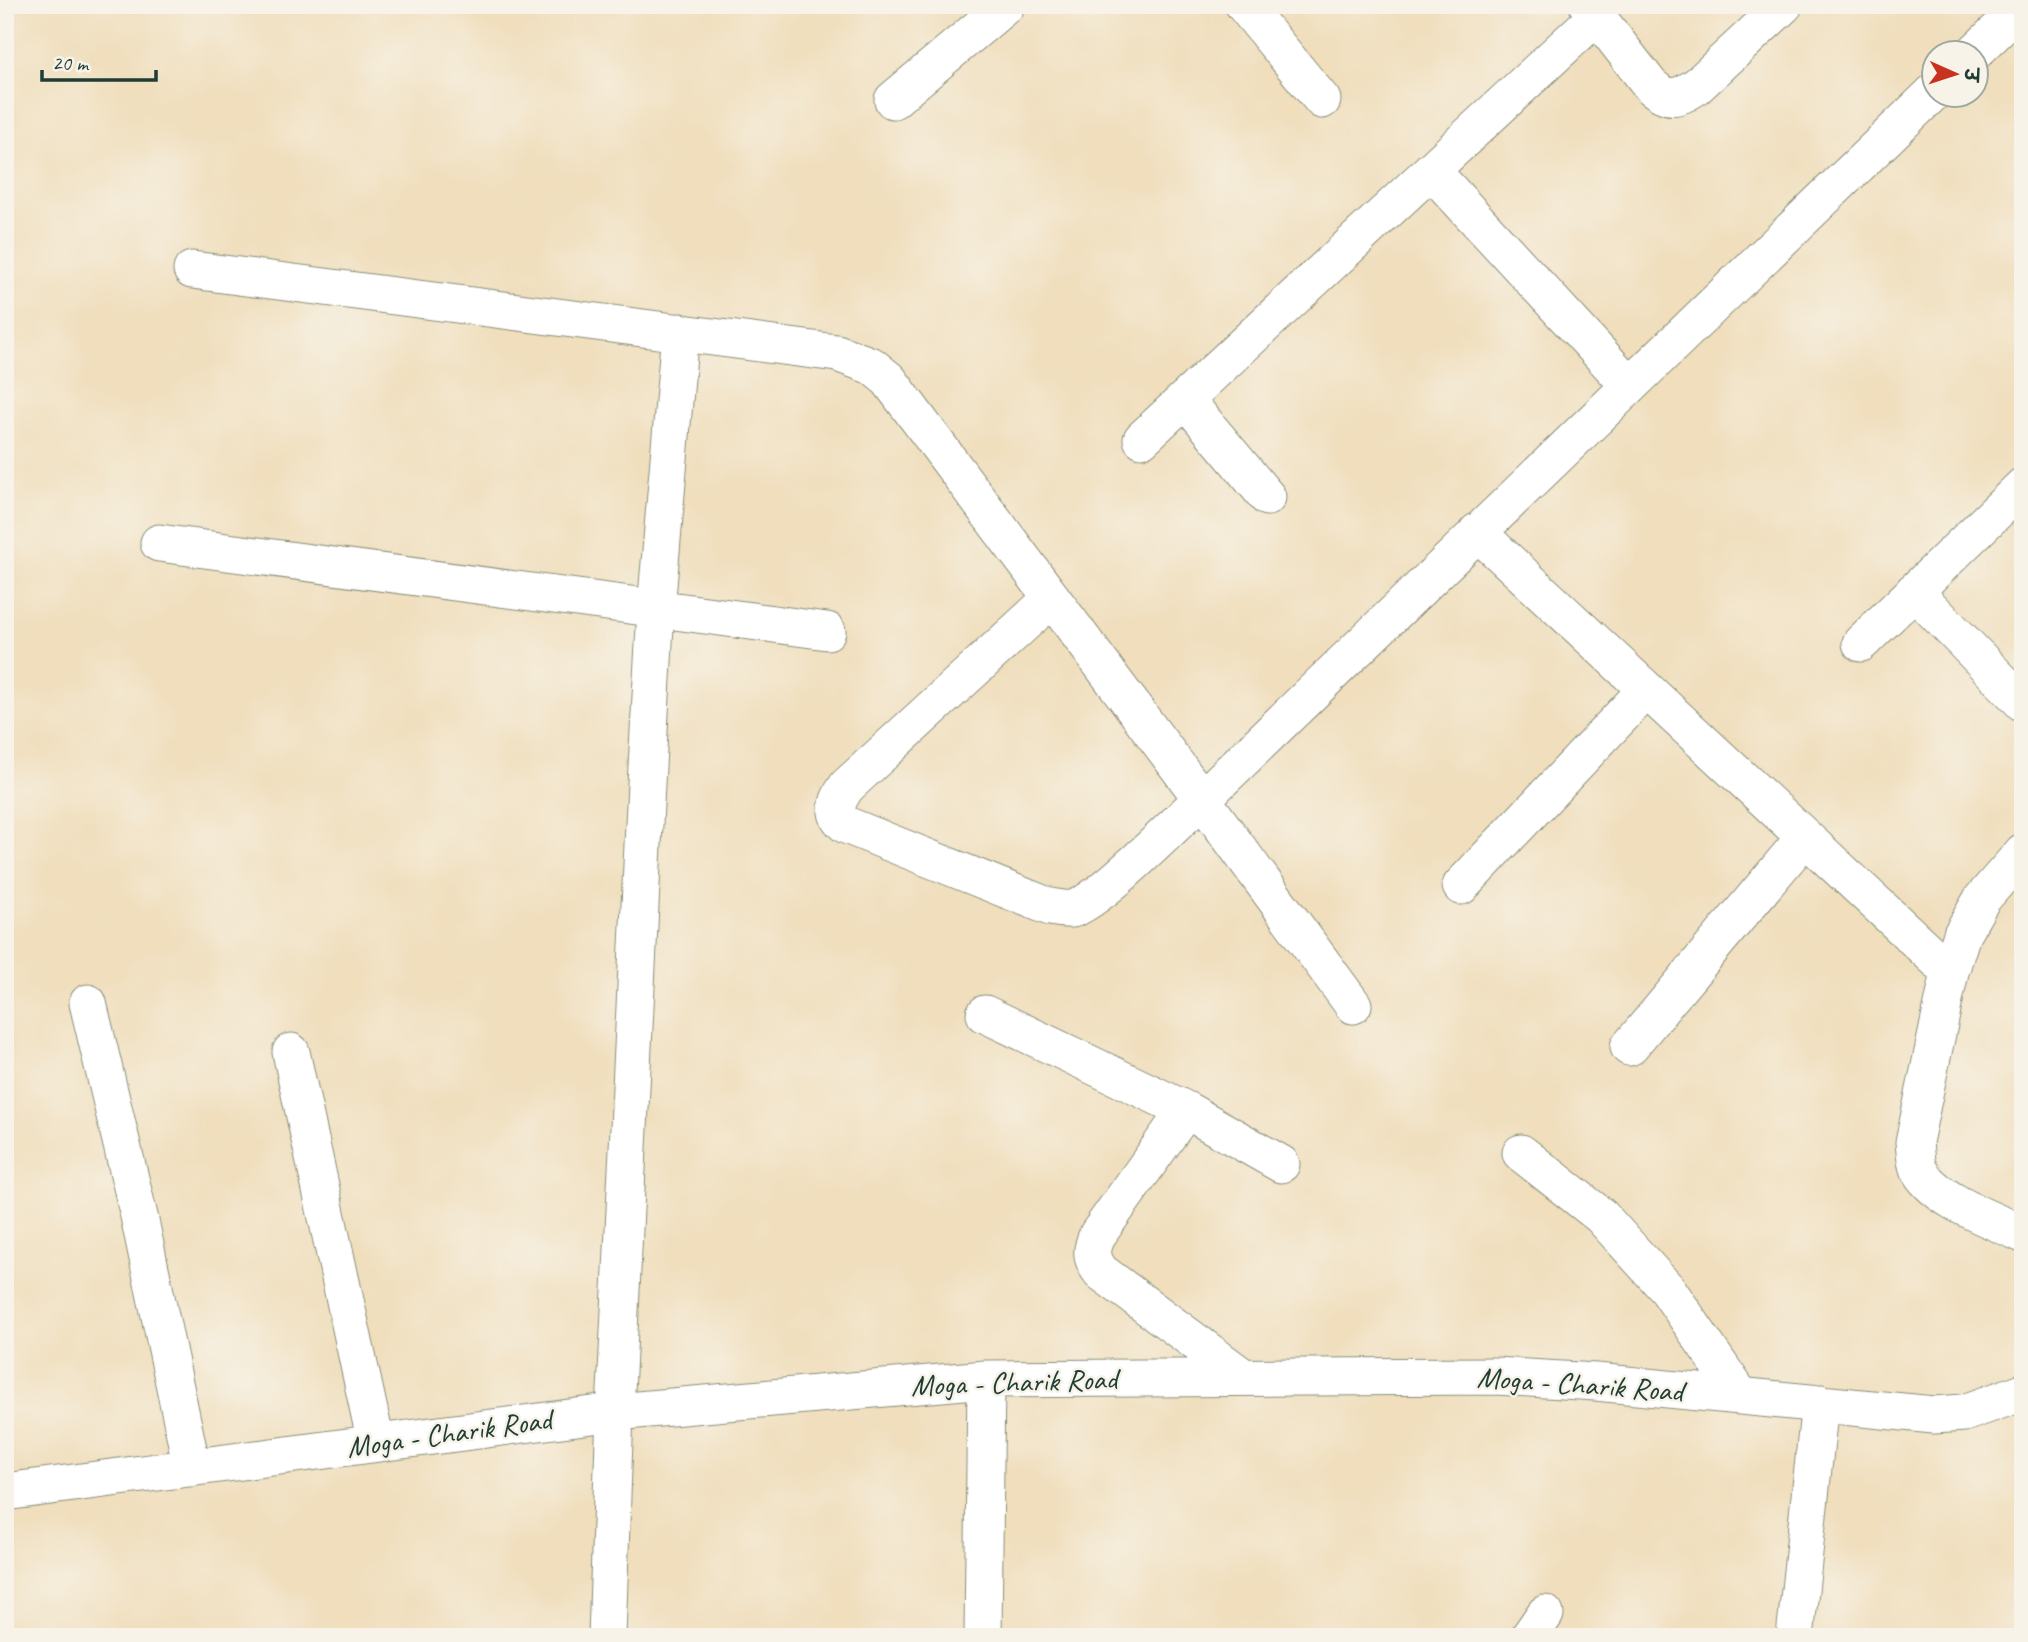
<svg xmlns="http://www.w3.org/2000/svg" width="2028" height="1642" viewBox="0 0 2028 1642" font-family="Caveat,'Playpen Sans Deva',sans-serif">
<rect width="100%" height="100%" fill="#f7f3e8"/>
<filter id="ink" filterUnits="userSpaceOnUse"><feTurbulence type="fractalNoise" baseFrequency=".0143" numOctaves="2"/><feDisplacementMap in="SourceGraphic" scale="14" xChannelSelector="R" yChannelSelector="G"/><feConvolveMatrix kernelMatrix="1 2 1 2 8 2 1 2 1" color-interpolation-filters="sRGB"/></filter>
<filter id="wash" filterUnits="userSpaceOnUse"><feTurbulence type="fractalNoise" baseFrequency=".00686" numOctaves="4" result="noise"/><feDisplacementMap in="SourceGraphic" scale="28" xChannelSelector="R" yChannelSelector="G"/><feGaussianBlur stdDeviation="1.57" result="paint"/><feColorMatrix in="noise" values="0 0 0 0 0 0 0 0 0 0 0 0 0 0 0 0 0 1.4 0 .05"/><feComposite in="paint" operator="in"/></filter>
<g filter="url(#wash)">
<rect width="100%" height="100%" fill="#f0debc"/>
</g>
<g filter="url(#ink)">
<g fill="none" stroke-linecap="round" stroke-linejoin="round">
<!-- minor casing -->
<g stroke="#888e78" stroke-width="39">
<path id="minor" d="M1244,5L1322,100
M1588,5L1651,86C1670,102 1678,98 1697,86L1784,5
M1975,52L2023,6
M893,100L1006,5
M1431,170L1629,385
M192,270L837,353L872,366L889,380L1202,799L1353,1005
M1185,399L1267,497
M1142,439L1597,16
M1477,532L1950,972
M159,543L827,631
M1914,591L2023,703
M1052,598L847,786C837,800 831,813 846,825L1050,907C1057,908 1066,910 1072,909C1098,903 1179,820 1202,799L1934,92
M1861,643L2023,486
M2023,852L1982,899L1962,934L1950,972L1914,1142C1915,1150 1915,1161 1918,1168C1933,1200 1993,1220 2023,1234
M1461,886L1646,690
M88,1003L139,1216L192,1468
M985,1014L1186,1110L1281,1164
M1629,1047L1805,837
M291,1052L376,1443
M1186,1110L1098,1234C1091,1249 1090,1258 1101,1272L1243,1377
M1521,1153L1601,1216L1668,1290L1740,1395
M5,1492L615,1412L986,1379L1495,1376L1596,1382L1934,1415L1964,1413L2023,1392
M607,1637L615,1412L646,784L656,609L680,332
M983,1637L986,1379
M1529,1637L1545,1614
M1795,1637L1820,1403"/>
</g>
<!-- minor -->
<use href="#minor" stroke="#fff" stroke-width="37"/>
</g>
</g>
<g text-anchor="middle" stroke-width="5" stroke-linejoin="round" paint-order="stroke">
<!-- street labels -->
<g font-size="30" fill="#1f3d34" stroke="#f7f3e8">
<text transform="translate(1014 1382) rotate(-2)" y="10">Moga - Charik Road</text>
<text transform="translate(1580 1384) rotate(4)" y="10">Moga - Charik Road</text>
<text transform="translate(449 1433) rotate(-8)" y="10">Moga - Charik Road</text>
</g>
</g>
<!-- margin -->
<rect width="2028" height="1642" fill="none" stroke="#f7f3e8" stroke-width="28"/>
<!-- north arrow -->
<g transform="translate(1955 74) rotate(93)"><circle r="33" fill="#f7f3e8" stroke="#a1aaa0" stroke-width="2"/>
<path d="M0-5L12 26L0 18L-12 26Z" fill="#c8321e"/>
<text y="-10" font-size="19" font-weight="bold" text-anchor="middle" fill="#1f3d34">उ</text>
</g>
<!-- scale -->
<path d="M42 70v10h114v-10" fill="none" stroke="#1f3d34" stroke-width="3.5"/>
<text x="52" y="70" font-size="21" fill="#1f3d34" stroke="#f7f3e8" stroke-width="5" paint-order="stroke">20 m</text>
</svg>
